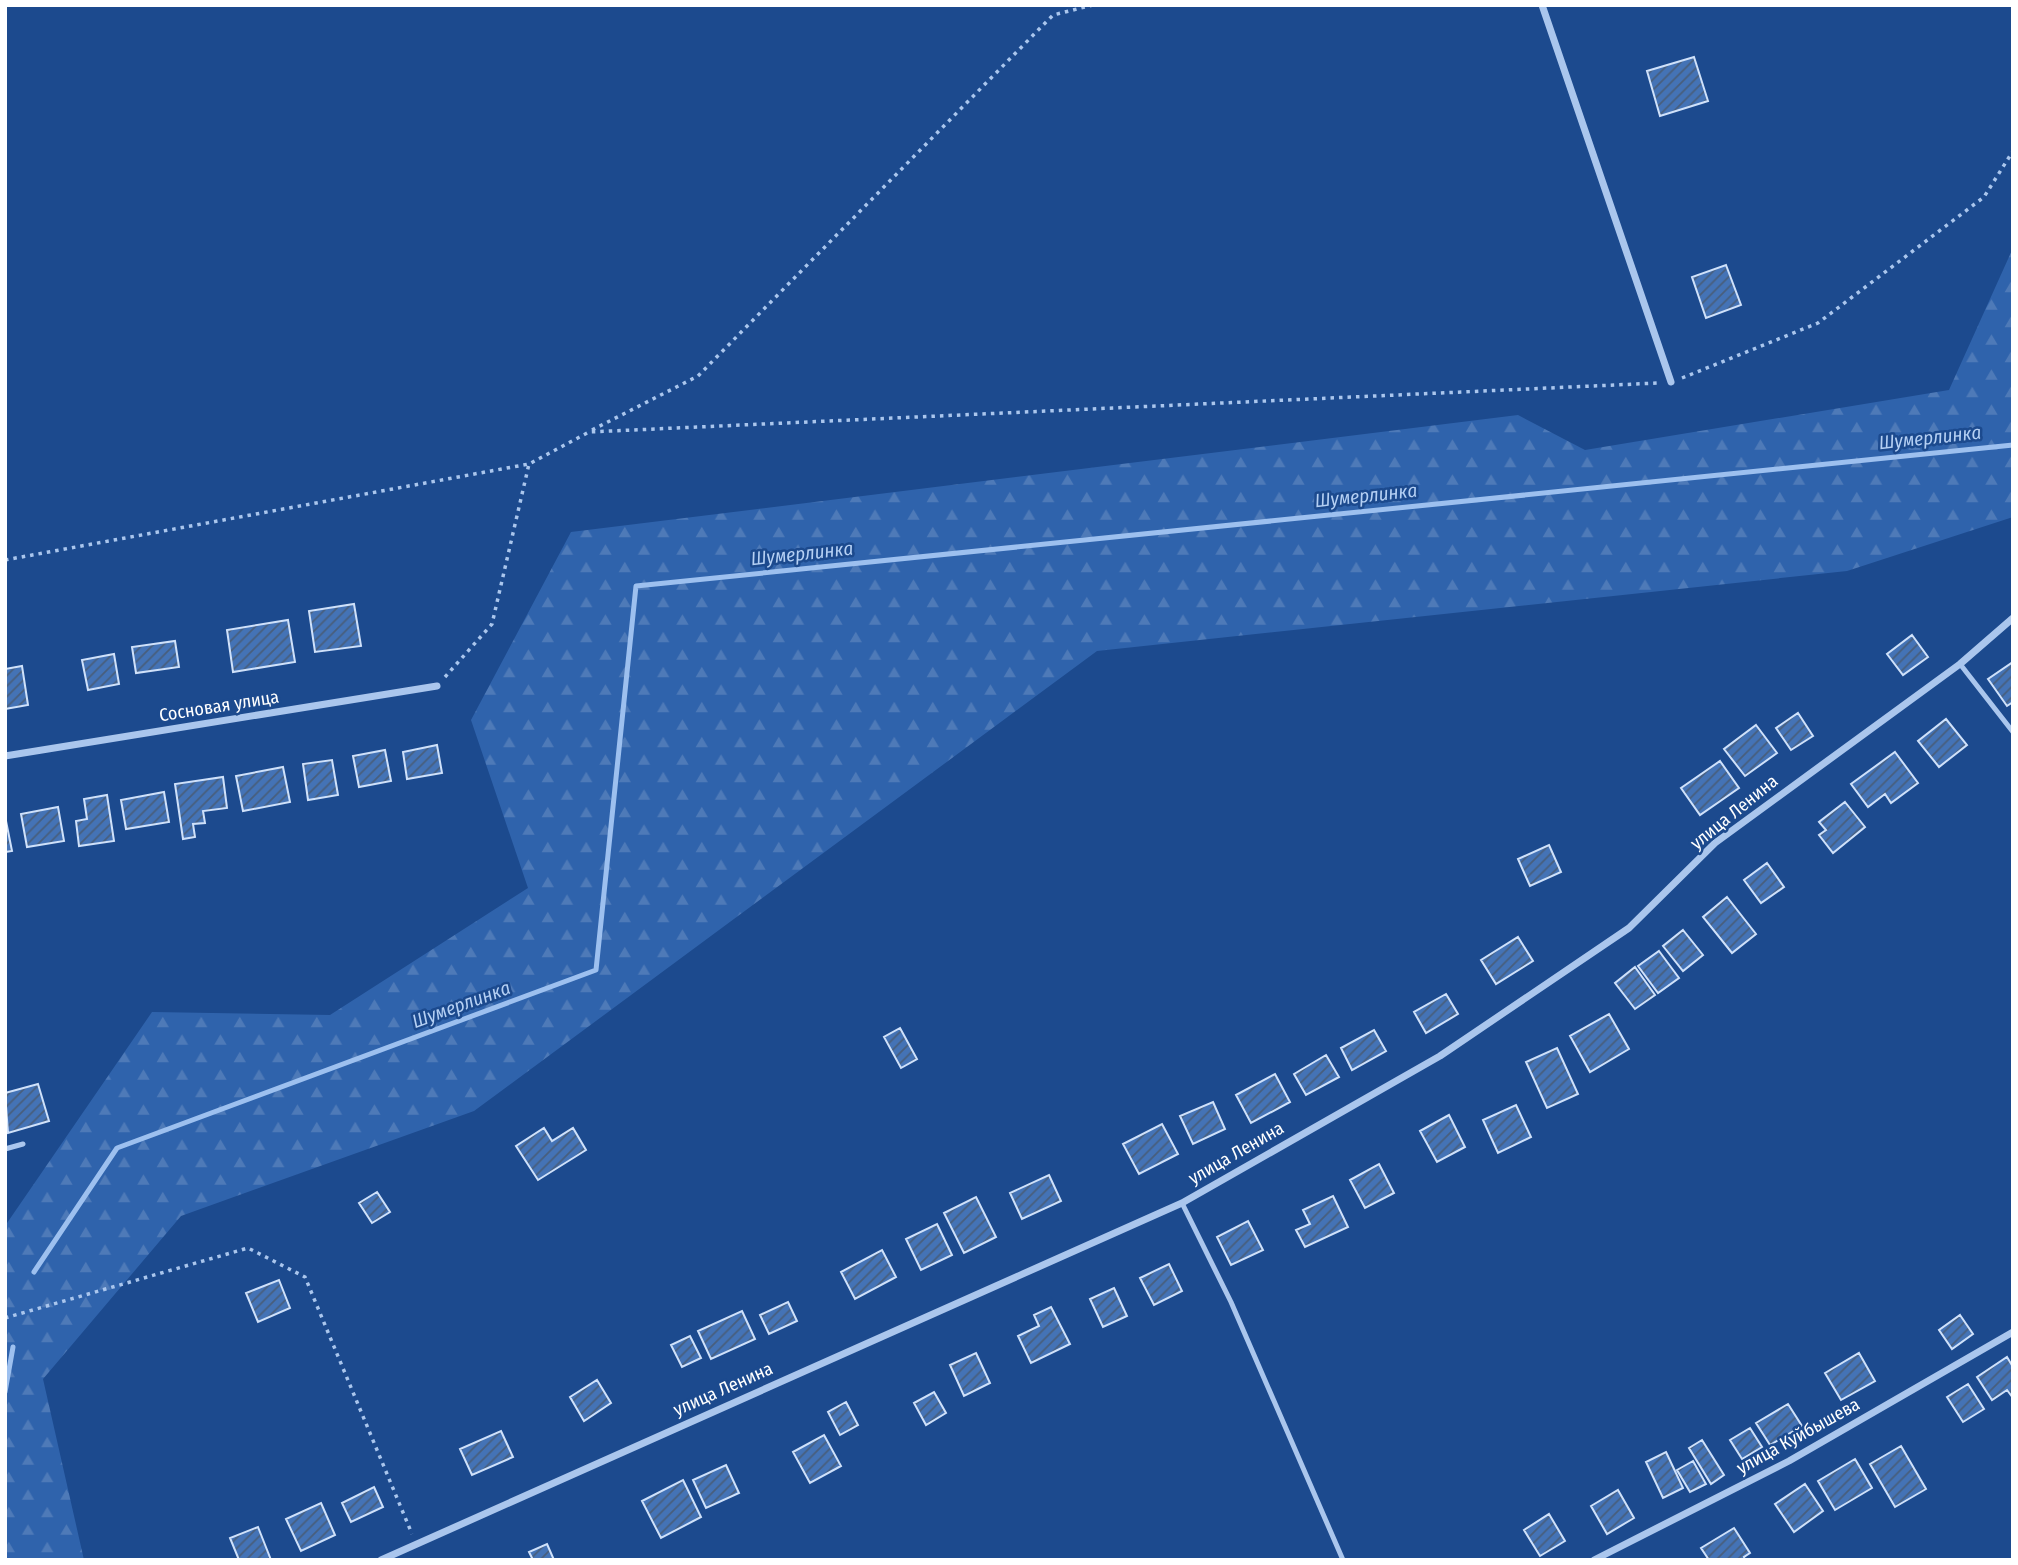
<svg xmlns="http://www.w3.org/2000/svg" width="2018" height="1565" viewBox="0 0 2018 1565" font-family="'Fira Sans Condensed',sans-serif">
<defs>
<pattern id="forest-firs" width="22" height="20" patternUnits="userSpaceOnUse" patternTransform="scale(1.75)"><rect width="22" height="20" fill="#2f63ac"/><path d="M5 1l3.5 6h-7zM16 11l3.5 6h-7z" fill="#4e7ab8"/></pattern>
<pattern id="building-hatch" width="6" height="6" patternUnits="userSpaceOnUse" patternTransform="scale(1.75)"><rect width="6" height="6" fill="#4473b6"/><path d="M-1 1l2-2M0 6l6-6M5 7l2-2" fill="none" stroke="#485e7c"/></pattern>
</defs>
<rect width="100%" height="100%" fill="#1c4a8e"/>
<!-- forest -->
<path fill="url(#forest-firs)" d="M2013,248V517L1847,571L1097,651L474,1111L181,1216L43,1379L84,1560H5V1226L152,1012L330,1015L528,888L471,720L571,532L1518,415L1585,450L1949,390Z"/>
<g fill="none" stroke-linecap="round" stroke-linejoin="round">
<!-- stream -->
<path stroke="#9dc0ef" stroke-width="5" d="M34,1272L117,1148L596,970L636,586L2013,445
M5,1392L13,1347"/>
</g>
<!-- building -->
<path fill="url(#building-hatch)" stroke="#cfe1fa" stroke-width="2" d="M1694,57L1708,101L1660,116L1647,71Z
M1726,265L1741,305L1706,318L1692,277Z
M354,604L361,646L315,652L309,611Z
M288,620L295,662L233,672L227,630Z
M1912,635L1928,657L1903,675L1887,654Z
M175,641L179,667L136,673L132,647Z
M114,654L119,684L88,690L82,660Z
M2013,662V702L2007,706L1988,679Z
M22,666L28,705L5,709V669Z
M1798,713L1813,736L1791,750L1776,728Z
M1946,719L1967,745L1939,767L1918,741Z
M1756,725L1777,753L1745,776L1724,749Z
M437,745L442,773L407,779L403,752Z
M385,750L391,781L359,787L353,756Z
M1895,752L1918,783L1891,803L1885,794L1868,807L1851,784Z
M332,760L338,795L308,800L303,764Z
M1720,761L1739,788L1700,815L1681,788Z
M283,767L290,802L243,811L236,776Z
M223,777L227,808L203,811L205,823L193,824L195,837L183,839L175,784Z
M164,792L169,822L126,829L121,800Z
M107,795L114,841L79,846L76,821L87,819L84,799Z
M1845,802L1865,827L1833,853L1819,835L1826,830L1819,822Z
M58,807L64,841L27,847L21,814Z
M5,816L12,851L5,852Z
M1549,845L1561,872L1530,886L1518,859Z
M1767,863L1784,887L1761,903L1744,880Z
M1727,897L1756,934L1732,953L1703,917Z
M1683,930L1703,955L1683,971L1663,946Z
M1518,937L1533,961L1496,984L1481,960Z
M1659,951L1679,978L1658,993L1638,966Z
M1635,967L1655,995L1635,1009L1615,983Z
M1446,994L1458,1014L1426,1033L1414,1012Z
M1609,1014L1629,1049L1590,1072L1570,1036Z
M900,1028L917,1059L901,1068L884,1037Z
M1374,1030L1386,1051L1352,1070L1341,1048Z
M1557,1048L1578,1094L1547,1108L1526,1062Z
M1326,1055L1339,1077L1306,1095L1294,1074Z
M1275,1074L1290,1102L1251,1123L1236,1095Z
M38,1084L49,1121L8,1133L5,1093Z
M1213,1102L1225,1129L1193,1144L1180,1116Z
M1516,1105L1531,1137L1498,1153L1483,1120Z
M1449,1115L1465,1147L1437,1162L1420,1131Z
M1162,1124L1178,1154L1139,1174L1123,1144Z
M544,1128L552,1141L573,1128L586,1150L538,1180L516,1146Z
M1379,1164L1394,1193L1365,1208L1350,1180Z
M1049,1175L1061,1201L1022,1219L1010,1193Z
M377,1192L390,1212L372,1223L359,1203Z
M1333,1196L1348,1227L1305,1247L1296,1230L1310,1224L1303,1210Z
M976,1197L996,1237L964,1253L944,1213Z
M1248,1221L1263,1250L1231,1265L1217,1237Z
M937,1224L952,1255L921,1270L906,1239Z
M882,1250L896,1277L855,1299L841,1272Z
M1169,1264L1182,1291L1154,1305L1140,1278Z
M279,1280L290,1308L258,1322L246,1293Z
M1114,1288L1127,1316L1103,1327L1090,1299Z
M788,1302L797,1321L769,1334L760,1315Z
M1051,1307L1070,1344L1031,1363L1018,1336L1039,1326L1034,1315Z
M742,1311L755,1339L711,1359L698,1331Z
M1960,1315L1973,1334L1952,1349L1939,1330Z
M690,1336L701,1358L682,1367L671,1345Z
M976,1353L990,1383L964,1396L950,1365Z
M1859,1353L1875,1381L1841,1400L1825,1373Z
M2007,1357L2013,1367V1398L2007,1390L1992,1400L1977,1377Z
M597,1380L611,1403L584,1421L570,1397Z
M1968,1384L1984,1409L1963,1422L1947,1397Z
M934,1392L946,1413L926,1425L914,1403Z
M846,1402L858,1425L840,1435L828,1412Z
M1788,1404L1802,1426L1770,1445L1756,1423Z
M1750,1428L1762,1447L1742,1459L1730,1440Z
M501,1431L513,1457L472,1475L460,1449Z
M824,1435L841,1466L810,1483L793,1452Z
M1702,1440L1724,1475L1711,1484L1689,1448Z
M1901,1446L1926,1489L1895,1507L1870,1464Z
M1666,1452L1683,1488L1663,1498L1646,1462Z
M1855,1459L1872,1488L1835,1510L1818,1481Z
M1693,1461L1706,1484L1690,1492L1677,1470Z
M726,1465L739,1493L706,1508L693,1480Z
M683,1480L701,1517L661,1538L642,1501Z
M1805,1484L1823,1511L1794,1532L1775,1504Z
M374,1487L383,1507L351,1522L342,1503Z
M1618,1490L1634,1518L1607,1534L1591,1506Z
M321,1503L335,1535L301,1551L286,1519Z
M1549,1514L1565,1541L1540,1556L1524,1530Z
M258,1527L271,1560H239L230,1538Z
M1734,1528L1750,1553L1744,1557L1745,1560H1709L1701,1548Z
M547,1544L554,1560H533L529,1552Z"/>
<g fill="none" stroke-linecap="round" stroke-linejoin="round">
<!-- path -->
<path stroke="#aac6ed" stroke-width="3.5" stroke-dasharray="3.5 5" stroke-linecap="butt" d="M1682,378L1818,323L1984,197L2013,151
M592,430L698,376L1053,15L1093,5
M5,560L529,464L589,432L1658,383
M445,677L492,624L529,464
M5,1318L248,1248L305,1277L412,1534"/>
<!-- service -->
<path stroke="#aac6ed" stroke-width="5" d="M1960,664L2013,732
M5,1149L23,1144
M1182,1203L1231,1302L1343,1560"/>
<!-- minor -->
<path stroke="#aac6ed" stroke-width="7" d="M1542,5L1671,382
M5,756L437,686
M381,1560L1182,1203L1440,1056L1629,928L1715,843L1960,664L2013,618
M1594,1560L1789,1461L2013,1332"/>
</g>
<g text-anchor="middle" stroke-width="5" stroke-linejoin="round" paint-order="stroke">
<!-- street labels -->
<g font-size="18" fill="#fff" stroke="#1c4a8e">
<text transform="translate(219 706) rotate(-9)" y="6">Сосновая улица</text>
<text transform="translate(1734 812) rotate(-39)" y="6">улица Ленина</text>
<text transform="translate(1236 1153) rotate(-30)" y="6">улица Ленина</text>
<text transform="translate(723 1389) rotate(-24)" y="6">улица Ленина</text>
<text transform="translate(1798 1436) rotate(-29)" y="6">улица Куйбышева</text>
</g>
<!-- water labels -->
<g font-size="19" font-style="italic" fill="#b5d0f4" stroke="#1c4a8e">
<text transform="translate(1930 437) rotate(-6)" y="7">Шумерлинка</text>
<text transform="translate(1366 495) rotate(-6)" y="7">Шумерлинка</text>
<text transform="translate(802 553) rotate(-6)" y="7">Шумерлинка</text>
<text transform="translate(461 1004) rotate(-20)" y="7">Шумерлинка</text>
</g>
</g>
<!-- border -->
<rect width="2018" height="1565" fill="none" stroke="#ffffff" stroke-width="14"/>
</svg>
